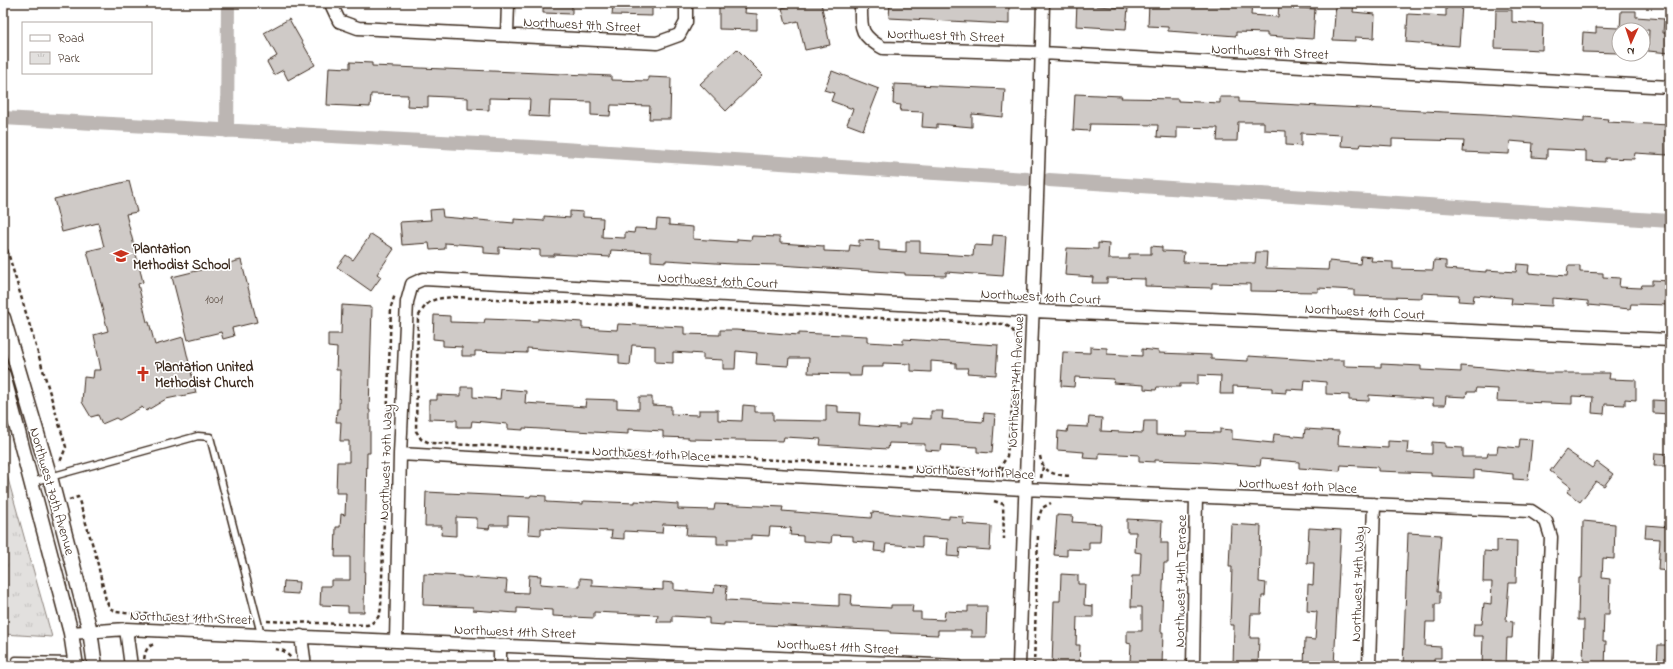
<svg xmlns="http://www.w3.org/2000/svg" width="1673" height="669" viewBox="0 0 1673 669" font-family="'Indie Flower',sans-serif">
<defs>
<pattern id="park-tufts" width="24" height="20" patternUnits="userSpaceOnUse"><rect width="24" height="20" fill="#e2e0de"/><path d="M3 7l-1-3M5 7V3M7 7l1-3M15 17l-1-3M17 17v-4M19 17l1-3" fill="none" stroke="#c3c0be"/></pattern>
</defs>
<rect width="100%" height="100%" fill="#fff"/>
<filter id="ink" filterUnits="userSpaceOnUse"><feTurbulence type="fractalNoise" baseFrequency=".025" numOctaves="2"/><feDisplacementMap in="SourceGraphic" scale="8" xChannelSelector="R" yChannelSelector="G"/><feConvolveMatrix kernelMatrix="1 2 1 2 8 2 1 2 1" color-interpolation-filters="sRGB"/></filter>
<g filter="url(#ink)">
<!-- park -->
<path fill="url(#park-tufts)" stroke="#8e857e" d="M3,461L52,637L3,634Z"/>
<g fill="none" stroke-linecap="round" stroke-linejoin="round">
<!-- canal -->
<path stroke="#bcb6b3" stroke-width="14" d="M3,118L532,147L1027,179
M227,131L228,3
M1049,180L1670,221"/>
</g>
<!-- building -->
<path fill="#cfcac7" stroke="#3b2a1e" d="M543,3H572V14L543,13Z
M613,3H652V16L612,15Z
M719,3H746L745,13L757,14V30L719,29Z
M803,3H821L830,45L805,50L798,21L786,24L782,8Z
M890,3H1009V24L889,18Z
M1077,3H1098L1097,6L1128,8L1126,29L1076,26Z
M1149,3L1235,5L1236,3H1252L1251,15L1278,17L1279,3H1297V8L1315,9L1313,39L1267,36V33L1236,32V36L1168,31V27L1148,26Z
M1336,3H1354L1353,12L1375,14L1374,38L1355,37V41L1333,40Z
M1446,4L1462,5L1459,46L1406,42L1408,14L1446,16Z
M1496,10H1512V22L1543,24L1542,50L1495,48Z
M1621,11H1636V17L1664,19L1663,33H1670V53L1648,51L1649,30H1620Z
M289,19L315,65L288,80L283,70L274,75L267,62L277,56L264,33Z
M1596,27L1619,28V53L1582,52L1583,32L1596,33Z
M737,49L763,75L726,111L700,84Z
M350,62L372,63V66L611,76V80L648,81V77L671,78L670,119H649L650,106L611,105L610,116L591,115V102L550,101L549,117L529,116L530,99L489,98V110L468,109V98L428,96V107L407,106L408,95L371,94L370,107L327,105L329,67L350,68Z
M832,71L879,89L863,130L847,124L853,109L831,101L834,93L824,90Z
M894,84L1005,89L1003,117L972,114V127L937,124V128L922,127L923,112L900,111L901,105L893,104Z
M1075,94L1122,96L1121,98L1178,99V101L1220,103V97H1239V102L1485,114L1584,121V117L1608,119L1607,122L1670,125L1668,155L1635,153L1634,159L1605,158V162L1586,161V151L1547,149V158L1532,157L1533,143L1510,141L1509,154L1463,152L1464,141L1392,139V146L1361,144L1360,147L1341,146L1342,135L1301,133V146L1286,145V131L1264,130V122H1238L1237,141H1217L1218,128L1177,127V138L1157,137L1158,125L1090,124L1089,131L1073,130Z
M129,181L137,212L126,214L143,282L138,284L147,322H149L155,345L183,337L196,393L166,399L146,411L142,407L119,420L116,418L102,424L98,415L91,417L82,402L84,377L93,378L94,370H101L94,335L108,331L87,251L104,247L98,223L62,232L54,199Z
M442,209L443,217L514,223V219L544,221V216L570,218V211L583,212V217L603,218L602,237L625,238V232L634,233L635,228L656,229L657,219L669,220V225L693,227V239L737,242V239L751,240L752,236L780,237V243L824,246V251L849,252L850,245L859,246V240L879,241V250L906,252V241H920V253L973,256L974,245L992,246L993,235L1006,236L1003,276L946,272V276L905,275V273L779,265L732,264L666,260V262L651,261V252L611,250L610,257L554,254V256H540V250L499,247V254L484,253V246L445,243V249L430,250L429,243L402,245L400,222L431,220L430,210Z
M371,234L394,249L377,274L381,277L371,291L337,267L346,255L353,260Z
M1098,243L1109,244L1108,259H1129V254H1151V246L1162,247V251L1184,252L1183,262L1255,263L1256,252H1267L1266,268L1328,270L1329,261L1360,264L1361,256L1372,257L1371,261L1393,262V269L1433,270L1434,260L1446,261V269L1486,272V270L1516,272L1517,264L1529,265L1528,273L1567,276L1568,266H1580V272L1603,273V277L1620,278L1619,287L1641,288L1642,285H1652V280L1670,281V305L1631,304L1630,309L1588,305V301L1552,298V306L1511,304L1512,298L1474,295L1473,302L1458,301L1459,295L1422,293V298L1354,296V290L1318,288V292L1250,291V284L1212,283V288L1145,286V279L1107,278V283H1092L1093,277L1065,275L1067,248L1098,249Z
M241,260L257,322L232,328L234,336L223,339L221,332L188,340L172,277Z
M342,305L372,307L369,410H370V453H367L364,612H348V606L320,605L321,586H331V580H350V557H335L336,527H340L341,514L345,515L346,493H336L337,462H349V441H340L341,422H336L337,409H339L340,370H336L337,348L328,347V334H341Z
M434,315L450,316V322L484,323L485,319L538,321V319L582,322V328L617,330L618,324L684,327V334L720,335V330H736L799,335V333L867,336V342L903,344V339L998,345L996,375L967,373L968,368H956V363L931,361V372L911,371V364L883,363V367H862L861,376H849V374L808,373L809,358H789L788,366L756,364L757,353L736,351L735,369H723V360L703,359V354L673,352V363L655,362V346L632,345L630,365L619,364V355L527,348V353L475,351V356H462V347L443,346V340L433,339Z
M1090,347L1107,348V354L1142,356V349L1159,351V353L1211,355V359L1248,361V356L1327,361V360H1344V366L1381,367V364L1421,366V370L1461,372V366L1541,373H1610L1609,379L1636,380V400L1625,399V405L1605,404L1604,414L1592,413L1593,397L1572,396V404L1497,401L1498,389L1476,388L1475,392H1467L1466,397L1446,396L1445,405H1433V399L1369,395V401L1349,400V395L1326,394V382L1305,380L1304,390L1286,389V393L1272,392V388L1233,386V394H1220L1221,376L1198,375V384H1180V387H1157L1156,390L1144,389V385L1113,383L1114,379L1075,377L1074,387L1061,386L1063,352L1090,353Z
M461,387H473V397L500,399L501,389L526,391L525,403L585,407L586,399L617,400V408L639,409V397H652V405L671,406V414L699,415V410H718V420L742,421L743,405L755,406V412H773V420L826,421V405L838,406V412L860,413L859,425L899,428V424H911V418L931,419V411H943L942,419L983,422L984,413L995,414L992,453L977,452V447L942,445L941,451L925,450V444L889,443L888,449L820,445L821,439L784,437L783,441L689,439V438L663,437V431L628,429V434L523,428V430L508,429V424L472,421L471,427H457V420L429,419V400H437V395L461,396Z
M1653,400L1670,401V414L1653,413Z
M1089,417L1102,418L1101,431L1143,433L1144,421H1156V435L1186,436L1187,432L1220,433V429L1232,430V439L1273,443L1274,434L1304,437L1305,429L1339,431L1338,445L1388,448V441L1408,442L1407,453L1432,454V442L1445,443V447L1463,448V457H1487L1488,453H1497L1498,446L1519,448L1520,439L1532,440L1528,480L1513,479V474L1474,470V478L1431,476V473L1378,471V467L1341,465L1340,471L1299,468V462L1261,459L1260,466L1207,462L1155,460V462L1139,461V455L1099,453V459L1083,458L1084,452L1057,450L1058,431L1067,432L1068,426L1088,427Z
M1566,450L1592,468L1597,462L1613,474L1604,486L1596,481L1580,502L1567,492L1571,487L1550,471Z
M1655,453L1670,454V466H1654Z
M426,492L530,497L531,495L546,496V502L583,504V501L635,503V501L678,504V509L714,510L715,504L783,507L782,511L871,518L872,512L949,519V516L964,517L963,524L991,526L990,550L960,548L959,557L947,556L948,539L922,537V547L886,544L885,552L874,551L875,543L853,541V536L832,535L831,543L803,541V536L790,535L791,528L770,527L769,536L751,535V539H728V544H717V536L686,535L687,525L663,524L662,533L624,531V539L611,538L612,531L541,528V535L528,534L529,517L508,516V525H490L489,529L477,528V518L456,517V536L441,535L442,526H425Z
M1057,515L1073,516L1072,522L1101,524L1100,542H1089V550L1067,549V556L1054,555Z
M1127,519L1162,521L1161,543H1168V563H1164L1161,632H1163L1162,666H1136V662H1130L1131,644L1127,643V631H1142V607H1131L1132,576H1140L1141,553L1135,552L1136,532H1127Z
M1583,521L1615,524L1614,559L1603,558L1602,578L1610,579L1609,614H1604L1603,641H1606L1605,666H1583L1584,620H1578L1579,578H1582Z
M1231,524L1261,526L1259,582L1266,583L1265,596H1262L1261,614H1251L1250,638H1259L1258,666H1233L1234,625H1230L1232,567H1229Z
M1646,525L1670,527V571L1658,570L1660,539L1645,538Z
M1309,528L1341,530L1334,666H1304L1305,639L1315,640L1317,612L1307,611L1308,584L1313,585L1314,563H1307Z
M1408,533L1441,535L1437,592H1440V604H1435V622H1426L1425,646L1441,647V658H1434V666H1403Z
M1497,540L1517,541L1516,583H1509L1506,621L1513,622L1512,638H1507L1506,666H1482L1483,636H1473L1474,624H1482L1484,603L1491,604L1492,582H1483L1484,551L1497,552Z
M424,574L462,576V577L507,580L506,592L528,593L529,575L541,576L540,584L580,587V578L592,579V586L663,590V582L674,583V590L714,593L715,585L727,586L726,600L839,606V594L852,595L851,606L891,608V605H913L912,612H921V619L944,620L945,611L968,612V606H987L986,637H971V630H938V635L890,633V631L724,623V625L709,624V618L672,616V622H657L658,615L594,612V618L572,617L553,616V610L517,608V613L473,610V607L423,605Z
M1061,574L1078,575V584H1085L1084,605L1093,606V617H1077L1076,645H1080L1079,666H1052L1054,601H1060Z
M284,581L299,582L298,594L283,593Z
M1658,645H1670V666H1657Z"/>
<g fill="none" stroke-linecap="round" stroke-linejoin="round">
<!-- service casing -->
<g stroke="#3b2a1e" stroke-width="9">
<path id="service" d="M32,482L198,436L210,437L261,634
M16,660L75,661"/>
</g>
<!-- minor casing -->
<g stroke="#3b2a1e" stroke-width="15">
<path id="minor" d="M332,3V6L339,21L358,28L657,43L679,35L686,22V3
M861,3C861,28 859,35 883,48L1042,53L1670,87
M507,34L508,3
M400,454L1024,489L1531,511L1546,521L1551,537L1546,666
M126,629L131,666
M71,633L126,629L957,666
M301,636L305,666
M396,641L400,454L407,302L412,284L423,279L1034,311L1670,340
M500,646V666
M1019,666C1026,445 1038,224 1043,3
M1193,666L1196,496
M1369,666L1374,504"/>
</g>
<!-- tertiary casing -->
<g stroke="#3b2a1e" stroke-width="17">
<path id="tertiary" d="M3,318L51,481L90,631L95,666
M3,375L71,633L76,666"/>
</g>
<!-- path -->
<path stroke="#3b2a1e" stroke-width="2.5" stroke-dasharray="4 3" stroke-linecap="butt" d="M3,236L66,447L60,462
M454,297L1003,324C1015,328 1017,337 1018,349L1007,456C1000,470 996,470 981,470L430,443L421,439L416,431L418,317C429,298 433,299 454,297Z
M387,426L391,307L395,294
M1040,456C1043,474 1056,475 1071,476
M3,466L8,464
M1002,477L1003,465
M1041,478L1043,467
M69,500L78,497L96,556L106,600L110,608L116,612L125,613L248,620
M994,501L1003,504L1004,539
M1038,520L1042,508L1051,503
M267,621L367,625C376,622 380,617 381,607L385,489
M275,649L284,651L291,658
M145,666C143,657 145,646 155,644
M1034,666L1038,535"/>
<!-- service -->
<use href="#service" stroke="#fff" stroke-width="6"/>
<!-- minor -->
<use href="#minor" stroke="#fff" stroke-width="12"/>
<!-- tertiary -->
<use href="#tertiary" stroke="#fff" stroke-width="14"/>
</g>
</g>
<!-- icons -->
<defs>
<g id="school-bare" transform="scale(1.2)"><path d="M0-5L7-2L0 1L-7-2ZM-4 1L0 2.5L4 1V4Q0 6-4 4Z" fill="#c8321e" stroke="#fff" stroke-width="2.5" paint-order="stroke"/></g>
<g id="church-bare" transform="scale(1.2)"><path d="M-1.2-6h2.4v3.5h3.3v2.4h-3.3V6h-2.4V-.1h-3.3v-2.4h3.3Z" fill="#c8321e" stroke="#fff" stroke-width="2.5" paint-order="stroke"/></g>
</defs>
<g fill-rule="evenodd">
<use href="#school-bare" x="121" y="256"/>
<use href="#church-bare" x="143" y="374"/>
</g>
<g text-anchor="middle" stroke-width="3.5" stroke-linejoin="round" paint-order="stroke">
<!-- number labels -->
<g font-size="12" fill="#605248">
<text x="214" y="303">1001</text>
</g>
<!-- street labels -->
<g font-size="14" fill="#3b2a1e" stroke="#fff">
<text transform="translate(582 24) rotate(3)" y="5">Northwest 9th Street</text>
<text transform="translate(946 35) rotate(2)" y="5">Northwest 9th Street</text>
<text transform="translate(1270 51) rotate(3)" y="5">Northwest 9th Street</text>
<text transform="translate(718 280) rotate(3)" y="5">Northwest 10th Court</text>
<text transform="translate(1041 296) rotate(3)" y="5">Northwest 10th Court</text>
<text transform="translate(1365 311) rotate(3)" y="5">Northwest 10th Court</text>
<text transform="translate(1015 382) rotate(-87)" y="5">Northwest 74th Avenue</text>
<text transform="translate(651 453) rotate(3)" y="5">Northwest 10th Place</text>
<text transform="translate(385 462) rotate(-88)" y="5">Northwest 70th Way</text>
<text transform="translate(975 471) rotate(3)" y="5">Northwest 10th Place</text>
<text transform="translate(1298 485) rotate(3)" y="5">Northwest 10th Place</text>
<text transform="translate(53 491) rotate(74)" y="5">Northwest 70th Avenue</text>
<text transform="translate(1180 581) rotate(-89)" y="5">Northwest 74th Terrace</text>
<text transform="translate(1357 584) rotate(-88)" y="5">Northwest 74th Way</text>
<text transform="translate(191 617) rotate(2)" y="5">Northwest 11th Street</text>
<text transform="translate(515 631) rotate(2)" y="5">Northwest 11th Street</text>
<text transform="translate(838 646) rotate(3)" y="5">Northwest 11th Street</text>
</g>
<!-- poi labels -->
<g font-size="14" font-weight="bold" fill="#3b2a1e" stroke="#fff" text-anchor="start">
<text x="133" y="253">Plantation<tspan x="133" dy="16">Methodist School</tspan></text>
<text x="155" y="371">Plantation United<tspan x="155" dy="16">Methodist Church</tspan></text>
</g>
</g>
<!-- margin -->
<rect width="1673" height="669" fill="none" stroke="#fff" stroke-width="16"/>
<rect x="8" y="8" width="1657" height="653" fill="none" stroke="#3b2a1e" stroke-width="1.5" filter="url(#ink)"/>
<!-- legend -->
<rect x="22" y="22" width="130" height="52" fill="#ffffff" stroke="#b1aaa5"/>
<rect x="30" y="35" width="20" height="6" fill="#ffffff" stroke="#b1aaa5"/>
<text x="58" y="42" font-size="12" fill="#3b2a1e">Road</text>
<rect x="30" y="52" width="20" height="12" fill="url(#park-tufts)" stroke="#b1aaa5"/>
<text x="58" y="62" font-size="12" fill="#3b2a1e">Park</text>
<!-- north arrow -->
<g transform="translate(1631 42) rotate(183)"><circle r="19" fill="#ffffff" stroke="#b1aaa5"/>
<path d="M0-3L7 15L0 10L-7 15Z" fill="#c8321e"/>
<text y="-6" font-size="11" font-weight="bold" text-anchor="middle" fill="#3b2a1e">N</text>
</g>
</svg>
